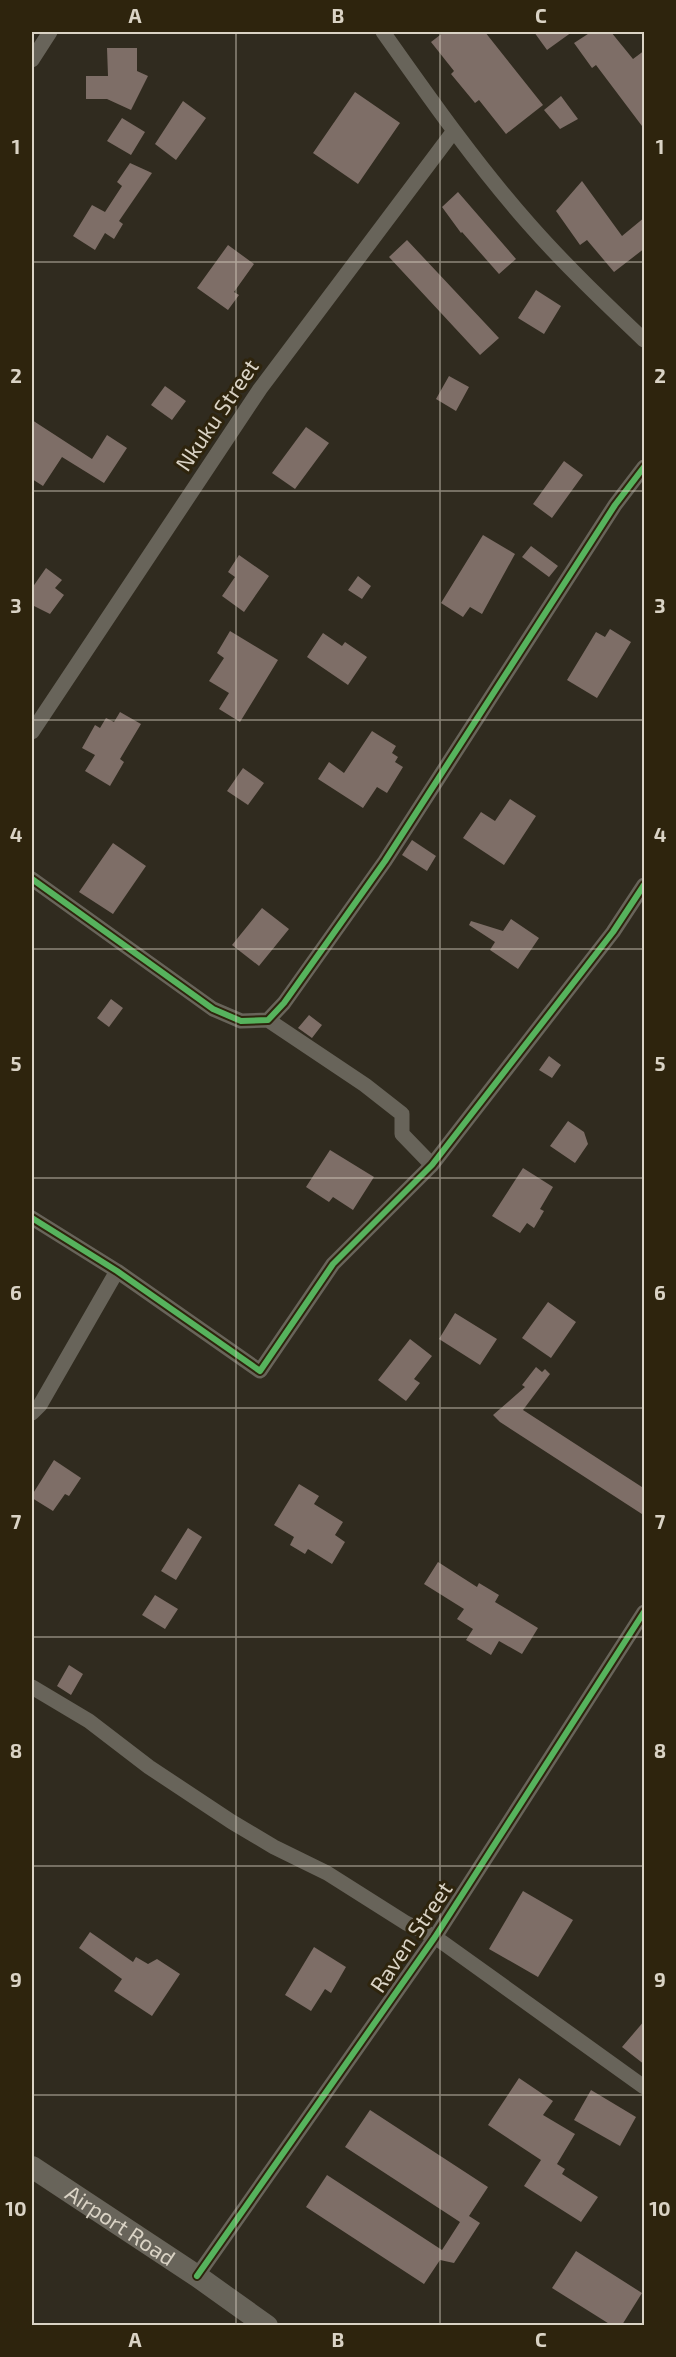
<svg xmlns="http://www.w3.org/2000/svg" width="676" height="2357" viewBox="0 0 676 2357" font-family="'Exo 2',sans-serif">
<rect width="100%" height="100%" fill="#302b1f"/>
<!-- building -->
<path fill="#7e6e67" d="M444,32H485L543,105L506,134L479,100L475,103L451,74L454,71L431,42Z
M534,32H572L547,50Z
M591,32H611L633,59L645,50V130L596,65L592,68L574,43Z
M107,48H137V71L148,76L131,110L107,99H86V76H108Z
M355,92L400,123L358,184L313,153Z
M561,96L578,119L560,129L544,110Z
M183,101L206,118L176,160L155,144Z
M122,118L145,132L131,155L107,141Z
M130,163L152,173L119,221L123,224L114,239L105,233L95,250L73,236L92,205L105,212L122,186L117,182Z
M582,181L622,236L645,217V248L614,272L587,240L580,245L556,211Z
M458,192L516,259L499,274L462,232L461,233L442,207Z
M407,240L499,338L480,355L389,257Z
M228,245L254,264L234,292L239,295L228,310L197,288Z
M536,290L561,306L544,334L518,318Z
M449,376L469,387L456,411L436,399Z
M165,386L186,401L172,420L151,405Z
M32,420L92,459L107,435L127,448L104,483L62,457L43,486L32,479Z
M306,427L329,443L295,489L272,473Z
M564,461L583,475L552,518L533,504Z
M483,535L515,554L482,614L470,607L463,617L441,603Z
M531,546L558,566L549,577L522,557Z
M239,555L269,576L244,612L222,596L235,577L228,572Z
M46,568L62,580L55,588L64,595L50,614L32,605V588Z
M358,576L371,586L362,599L348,590Z
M610,629L631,642L597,698L567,680L596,632L605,637Z
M230,631L278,660L240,722L219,709L229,693L209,681L224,658L217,653Z
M323,633L342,646L345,642L367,657L348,685L307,657Z
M120,712L141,724L120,759L124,762L110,786L85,771L95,755L82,748L95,725L100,728L106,718L114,722Z
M372,731L396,746L392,753L398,757L395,762L403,767L387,793L377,787L363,808L318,779L329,762L344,773Z
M243,768L264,783L248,805L227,791Z
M510,799L536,816L504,865L463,838L481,812L495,821Z
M412,840L436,856L427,871L402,855Z
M113,843L146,866L113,914L79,892Z
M262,908L289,929L259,966L232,945Z
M511,919L539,938L518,969L490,950L495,942L469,925L471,921L503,931Z
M111,999L123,1008L109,1027L97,1018Z
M309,1015L322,1025L312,1038L298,1028Z
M549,1056L561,1065L552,1078L539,1070Z
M568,1121L584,1132L588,1144L575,1163L550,1146Z
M330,1150L374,1177L353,1210L333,1197L329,1202L306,1187Z
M523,1168L553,1187L540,1209L544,1211L534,1228L527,1223L520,1233L492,1216Z
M548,1302L576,1322L551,1358L522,1338Z
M455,1313L497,1339L480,1365L439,1339Z
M410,1339L432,1356L414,1379L420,1383L406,1401L378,1380Z
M536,1367L542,1372L545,1369L550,1374L523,1410L645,1489V1516L500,1422L493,1415L525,1387L522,1385Z
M54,1460L81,1478L69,1496L65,1494L53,1511L32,1498V1495Z
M299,1484L319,1496L314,1504L343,1522L335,1535L345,1542L332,1564L308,1549L305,1554L290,1545L294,1537L274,1525Z
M188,1528L202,1537L176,1580L161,1571Z
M438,1562L477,1587L479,1583L499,1595L495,1602L538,1628L522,1654L499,1641L491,1655L466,1640L473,1629L457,1619L464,1609L424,1584Z
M155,1595L178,1609L165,1629L142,1615Z
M69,1665L83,1674L71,1695L57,1686Z
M523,1891L573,1920L538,1977L489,1949Z
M90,1932L133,1962L136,1957L148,1964L157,1959L180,1974L152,2016L114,1991L122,1979L79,1948Z
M314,1947L346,1967L331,1993L325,1989L311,2011L285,1995Z
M645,2020V2065L622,2047Z
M519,2078L553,2101L543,2115L575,2134L557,2164L565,2169L562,2174L598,2197L581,2222L524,2186L541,2160L488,2125Z
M591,2090L636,2117L620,2146L574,2120Z
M370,2110L488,2187L469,2216L480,2223L454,2263L440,2260L424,2284L306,2207L327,2175L442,2250L460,2222L345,2147Z
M576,2251L642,2293L622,2325H611L552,2288Z"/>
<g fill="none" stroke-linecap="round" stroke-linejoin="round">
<!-- street -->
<path stroke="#68645a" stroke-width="15" d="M383,32C429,97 475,163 529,224C565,265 605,303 644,340
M32,60L50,32
M32,732L260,389L453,132
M32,879L213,1009L241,1021L268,1020L284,1003L385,861L615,505L644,467
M268,1020L365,1085L402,1114V1134L432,1165
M32,1218L117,1271L260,1371L333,1264L432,1165L613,932L644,885
M32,1413L40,1405L117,1271
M32,1687L89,1721L149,1767L232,1822L274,1847L327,1873L406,1923L435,1937L644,2087
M197,2276L435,1937L644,1612"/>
<!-- secondary -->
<path stroke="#68645a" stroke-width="22" id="s1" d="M32,2167L197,2276L267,2326"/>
<!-- cycleway casing -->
<g stroke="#2e240d" stroke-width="10">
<path id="cycleway" d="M32,879L213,1009L241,1021L268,1020L284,1003L385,861L615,505L644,467
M32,1218L117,1271L260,1371L333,1264L432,1165L613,932L644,885
M197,2276L435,1937L644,1612"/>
</g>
<!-- cycleway -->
<use href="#cycleway" stroke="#56b35d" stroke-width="6"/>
</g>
<!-- grid -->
<path fill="none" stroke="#dad3c5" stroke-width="1.5" stroke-opacity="0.55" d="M236,32V2326M440,32V2326M32,262H644M32,491H644M32,720H644M32,949H644M32,1178H644M32,1408H644M32,1637H644M32,1866H644M32,2095H644"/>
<g text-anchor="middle" stroke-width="6" stroke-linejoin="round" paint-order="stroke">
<!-- street labels -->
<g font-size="22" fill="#dad3c5" stroke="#2e240d">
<text transform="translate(217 415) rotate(-56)" y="8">Nkuku Street</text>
<text transform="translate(411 1937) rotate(-56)" y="8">Raven Street</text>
<text dy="8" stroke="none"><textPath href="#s1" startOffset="106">Airport Road</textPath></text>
</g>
</g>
<!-- border -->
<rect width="676" height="2357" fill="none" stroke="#2e240d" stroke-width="66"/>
<rect x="33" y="33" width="610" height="2291" fill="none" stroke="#dad3c5" stroke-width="2"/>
<g font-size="20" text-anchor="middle" font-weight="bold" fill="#dad3c5">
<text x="135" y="23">A</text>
<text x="338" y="23">B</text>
<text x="541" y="23">C</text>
<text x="16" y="154">1</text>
<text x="660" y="154">1</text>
<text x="16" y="383">2</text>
<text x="660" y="383">2</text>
<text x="16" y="613">3</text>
<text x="660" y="613">3</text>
<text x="16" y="842">4</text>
<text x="660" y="842">4</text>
<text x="16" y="1071">5</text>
<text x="660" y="1071">5</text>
<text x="16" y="1300">6</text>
<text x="660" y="1300">6</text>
<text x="16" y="1529">7</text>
<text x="660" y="1529">7</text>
<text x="16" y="1758">8</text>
<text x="660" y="1758">8</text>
<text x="16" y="1987">9</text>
<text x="660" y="1987">9</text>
<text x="16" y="2216">10</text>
<text x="660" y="2216">10</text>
<text x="135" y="2347">A</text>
<text x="338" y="2347">B</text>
<text x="541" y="2347">C</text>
</g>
</svg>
